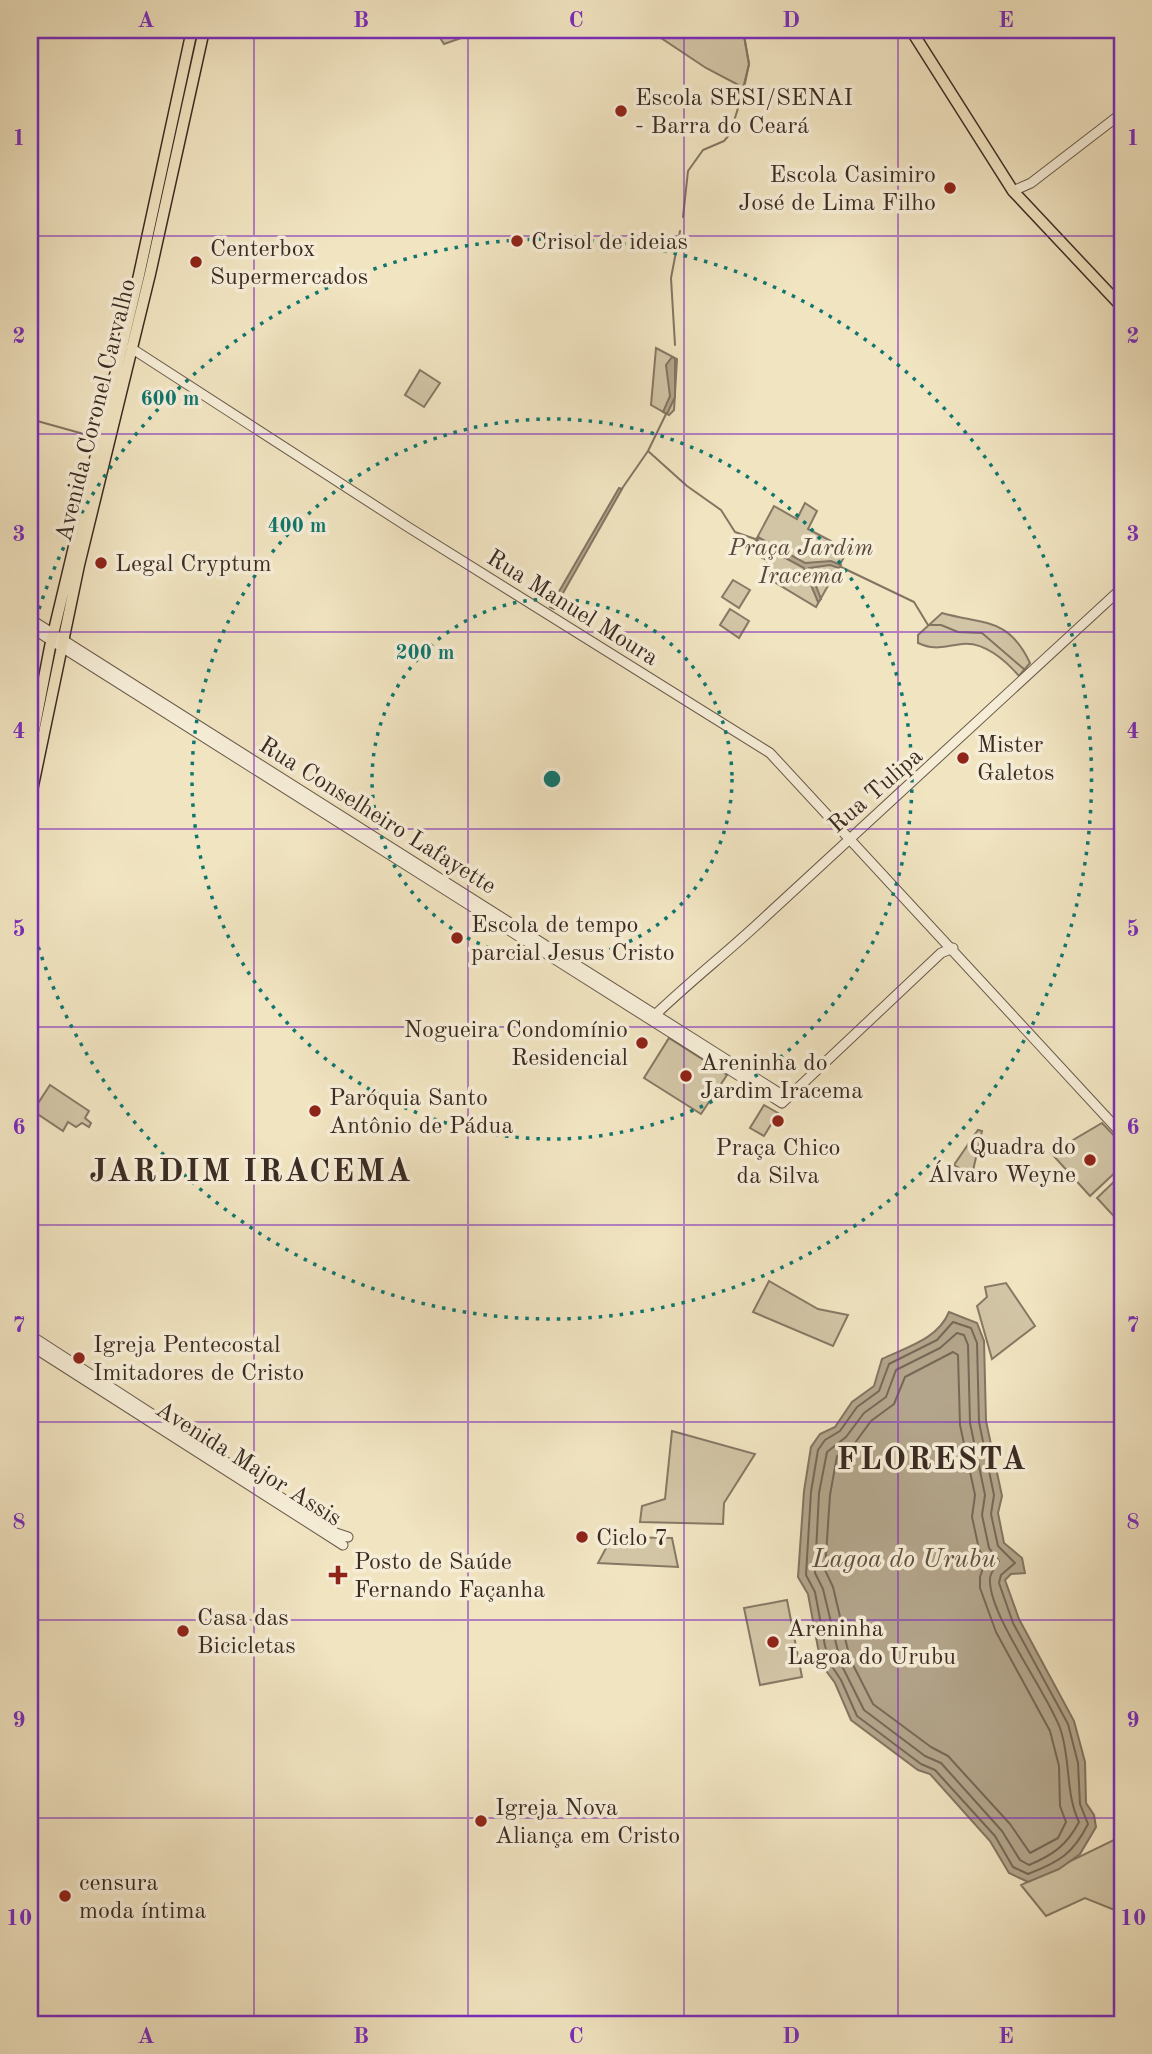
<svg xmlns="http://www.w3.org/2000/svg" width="1152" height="2054" viewBox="0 0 1152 2054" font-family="'Old Standard TT',serif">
<rect width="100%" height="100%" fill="#f1e4c1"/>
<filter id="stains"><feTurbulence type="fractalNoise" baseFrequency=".00286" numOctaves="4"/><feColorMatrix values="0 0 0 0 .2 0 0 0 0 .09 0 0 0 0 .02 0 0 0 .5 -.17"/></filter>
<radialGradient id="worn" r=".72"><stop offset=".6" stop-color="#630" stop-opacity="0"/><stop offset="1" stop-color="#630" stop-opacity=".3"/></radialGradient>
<!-- green -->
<path fill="#d2c5a6" stroke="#867864" stroke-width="2" d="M435,30H484L444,44Z
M649,30H743L749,64L744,88L706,68Z
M656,348L677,359L674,410L669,415L651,405Z
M420,370L440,383L424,407L405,395Z
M805,503L817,511L808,529L848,550L816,607L761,574L768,561L750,551L774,506L797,519Z
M733,580L750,590L739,608L722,597Z
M730,609L749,621L739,638L720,625Z
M942,613C985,625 1008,617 1030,663L1019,676C1006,661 984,641 962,644C944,646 935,651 918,643V635Z
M669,1038L727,1075L701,1114L644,1078Z
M50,1085L89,1111L85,1118L91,1123L89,1127L82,1123L76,1127L68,1122L63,1131L33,1111Z
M764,1105L778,1113L764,1136L750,1128Z
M1102,1123L1122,1144V1166L1090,1196L1051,1153Z
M978,1130L982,1131L972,1175L954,1165Z
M1122,1174V1225L1097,1198Z
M769,1281L818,1309L848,1315L833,1346L753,1312Z
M1006,1283L1035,1326L992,1359L977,1306L987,1297L985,1287Z
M672,1431L755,1454L724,1503L723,1524L640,1522L642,1506L665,1499Z
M612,1537L672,1538L678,1567L598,1563Z
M787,1600L802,1677L760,1685L744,1608Z
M1122,1836V1913L1085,1898L1046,1916L1021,1885Z"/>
<!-- water -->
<path fill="#b3a58b" stroke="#837461" stroke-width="2" d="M672,357L675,359V397L667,414L663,412L670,396L666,365Z
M619,488L622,489L554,609L550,607Z
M758,537L805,563L831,561L841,565L839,568L830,565L809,568L821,599L818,602L804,568L756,542Z
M949,1312L977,1323L984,1341L986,1421L1002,1496L998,1513L1004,1543L1022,1558L1025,1573L1011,1574L1005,1580L1019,1619L1074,1721L1085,1762L1086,1803L1094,1815L1096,1827L1080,1854L1059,1869L1028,1882L1009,1873L990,1841L930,1774L918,1770L851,1720L835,1683L827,1672L818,1648L808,1594L798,1577L804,1491L811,1447L820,1434L835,1427L852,1402L874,1386L882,1359C907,1347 938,1339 949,1312Z"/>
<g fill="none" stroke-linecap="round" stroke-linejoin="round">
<!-- shore -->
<path stroke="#776857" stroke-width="2" d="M953,1322L971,1328L977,1343L979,1422L994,1495L991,1514L998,1546L1015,1563L1001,1575L999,1583L1013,1623L1068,1724L1078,1763L1080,1804L1088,1824C1073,1854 1059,1862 1028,1874L1013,1867L995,1836L935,1770L921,1764L857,1716L841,1680L833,1668L825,1646L815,1592L806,1575L811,1492L818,1450L825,1440L840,1431L857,1407L879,1391L889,1364L937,1340Z
M957,1333L964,1335L968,1345L970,1423L985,1495L982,1515L989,1548L999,1561C996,1567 990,1572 990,1579C988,1614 1047,1692 1060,1728C1071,1759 1065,1793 1079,1822C1067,1845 1053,1855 1029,1865L1020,1860L1002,1831L941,1763L925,1756L864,1710L841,1664L823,1589L815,1573L819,1493L827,1452L846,1437L864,1413L886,1397L896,1370L940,1348Z
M953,1352L958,1355L960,1425L975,1495L972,1517L979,1549L985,1562L980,1577V1588L996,1632L1050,1731L1059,1766L1060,1806L1066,1822L1058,1838L1030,1853L1010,1824L948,1756L931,1747L873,1704L850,1659L833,1587L825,1570L830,1495L837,1456L852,1447L871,1421L894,1404L905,1377Z"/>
<!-- stream -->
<path stroke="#837461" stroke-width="2" d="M683,217L688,171L703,150L724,141L730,134L739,105L749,64L743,30
M675,345L671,278L680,231
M30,419L91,436
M648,451L687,486L721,510L735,532L758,540
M621,490L648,451L666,414
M841,567L914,602L928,625H941L958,632L982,633L1025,670"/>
<!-- minor casing -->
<g stroke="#68594a" stroke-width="11">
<path id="minor" d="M1013,191L1031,183L1122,113
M131,348L408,527L770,753L1122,1134
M30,619L787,1098
M30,627L782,1103L941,953L953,948
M653,1017C689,982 728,952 764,918C883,808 1003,698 1122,588
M30,1335L336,1533L348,1537
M30,1345L343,1545"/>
</g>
<!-- major casing -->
<g stroke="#3b2b23" stroke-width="13">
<path id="major" d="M911,30L1013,191L1122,307
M30,751L50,647L139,275L192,30
M30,800L79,565L150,274L204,30"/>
</g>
<!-- minor -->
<use href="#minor" stroke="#f6edd7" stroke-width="9"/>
<!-- major -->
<use href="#major" stroke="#f1e4c1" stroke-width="10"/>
</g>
<!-- grid -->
<path fill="none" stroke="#7b2cbf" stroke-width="2" stroke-opacity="0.55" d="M254,30V2024M468,30V2024M684,30V2024M898,30V2024M30,236H1122M30,434H1122M30,632H1122M30,829H1122M30,1027H1122M30,1225H1122M30,1422H1122M30,1620H1122M30,1818H1122"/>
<!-- distance rings -->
<g fill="none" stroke="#0f766e" stroke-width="3.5" stroke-dasharray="3.5 7">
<circle cx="552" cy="779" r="180"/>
<circle cx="552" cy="779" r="360"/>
<path d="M30 639A540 540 0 1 1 30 919"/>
</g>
<!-- markers -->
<g fill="#8f2418" stroke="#f6edd7" stroke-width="2.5">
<circle cx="621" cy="111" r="7"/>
<circle cx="950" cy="188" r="7"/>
<circle cx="517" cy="241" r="7"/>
<circle cx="196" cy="262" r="7"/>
<circle cx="101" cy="563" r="7"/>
<circle cx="963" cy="758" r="7"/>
<circle cx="457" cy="938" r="7"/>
<circle cx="642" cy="1043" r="7"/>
<circle cx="686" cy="1076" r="7"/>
<circle cx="315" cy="1111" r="7"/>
<circle cx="778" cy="1121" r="7"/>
<circle cx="1090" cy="1160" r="7"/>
<circle cx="79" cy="1358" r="7"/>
<circle cx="582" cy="1537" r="7"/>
<path d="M334.5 1564.5h7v7h7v7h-7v7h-7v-7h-7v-7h7z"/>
<circle cx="183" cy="1631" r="7"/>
<circle cx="773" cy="1642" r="7"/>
<circle cx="481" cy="1821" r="7"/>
<circle cx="65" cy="1896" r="7"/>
</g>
<g text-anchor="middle" stroke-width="7" stroke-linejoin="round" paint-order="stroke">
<!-- poi labels -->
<g font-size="24" fill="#3b2b23" stroke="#f6edd7" text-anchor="start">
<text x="635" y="105">Escola SESI/SENAI<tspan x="635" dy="28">- Barra do Ceará</tspan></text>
<text x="936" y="182" text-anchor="end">Escola Casimiro<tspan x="936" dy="28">José de Lima Filho</tspan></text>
<text x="531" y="249">Crisol de ideias</text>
<text x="210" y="256">Centerbox<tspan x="210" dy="28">Supermercados</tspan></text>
<text x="115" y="571">Legal Cryptum</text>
<text x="977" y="752">Mister<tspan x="977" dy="28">Galetos</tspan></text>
<text x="471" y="932">Escola de tempo<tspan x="471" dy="28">parcial Jesus Cristo</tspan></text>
<text x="628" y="1037" text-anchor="end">Nogueira Condomínio<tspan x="628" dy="28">Residencial</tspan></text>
<text x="700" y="1070">Areninha do<tspan x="700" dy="28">Jardim Iracema</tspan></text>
<text x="329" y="1105">Paróquia Santo<tspan x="329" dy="28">Antônio de Pádua</tspan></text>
<text x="1076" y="1154" text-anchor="end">Quadra do<tspan x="1076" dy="28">Álvaro Weyne</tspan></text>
<text x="778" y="1155" text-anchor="middle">Praça Chico<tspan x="778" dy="28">da Silva</tspan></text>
<text x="93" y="1352">Igreja Pentecostal<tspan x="93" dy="28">Imitadores de Cristo</tspan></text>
<text x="596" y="1545">Ciclo 7</text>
<text x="354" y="1569">Posto de Saúde<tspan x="354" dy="28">Fernando Façanha</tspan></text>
<text x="197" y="1625">Casa das<tspan x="197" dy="28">Bicicletas</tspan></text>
<text x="787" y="1636">Areninha<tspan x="787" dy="28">Lagoa do Urubu</tspan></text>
<text x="495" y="1815">Igreja Nova<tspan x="495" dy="28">Aliança em Cristo</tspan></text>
<text x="79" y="1890">censura<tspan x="79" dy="28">moda íntima</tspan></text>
</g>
<!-- street labels -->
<g font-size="24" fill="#3b2b23" stroke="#f6edd7">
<text transform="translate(95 410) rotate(-76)" y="8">Avenida Coronel Carvalho</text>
<text transform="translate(573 607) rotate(32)" y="8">Rua Manuel Moura</text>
<text transform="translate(875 790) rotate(-41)" y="8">Rua Tulipa</text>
<text transform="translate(378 815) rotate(32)" y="8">Rua Conselheiro Lafayette</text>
<text transform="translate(249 1463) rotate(32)" y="8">Avenida Major Assis</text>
</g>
<!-- park labels -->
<g font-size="24" font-style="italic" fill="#594a3d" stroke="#f6edd7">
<text x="801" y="555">Praça Jardim<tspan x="801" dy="28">Iracema</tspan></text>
</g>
<!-- water labels -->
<g font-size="26" font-style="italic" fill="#5f5042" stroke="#f6edd7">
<text x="904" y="1567">Lagoa do Urubu</text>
</g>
<!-- district labels -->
<g font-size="32" font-weight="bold" letter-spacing="2" fill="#3b2b23" stroke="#f6edd7">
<text x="251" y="1181">JARDIM IRACEMA</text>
<text x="932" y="1469">FLORESTA</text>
</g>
</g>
<circle cx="552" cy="779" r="10" fill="#0f766e" stroke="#f6edd7" stroke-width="3.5"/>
<g font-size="21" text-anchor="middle" font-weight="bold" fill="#0f766e" stroke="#f6edd7" stroke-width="7" stroke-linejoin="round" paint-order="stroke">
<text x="170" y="405">600 m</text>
<text x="297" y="532">400 m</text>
<text x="425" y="659">200 m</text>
</g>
<!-- margin -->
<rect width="1152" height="2054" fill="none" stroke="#f1e4c1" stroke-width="77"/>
<rect x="38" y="38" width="1076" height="1978" fill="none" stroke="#7b2cbf" stroke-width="2.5"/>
<g font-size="23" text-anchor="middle" font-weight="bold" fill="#7b2cbf">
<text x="146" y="27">A</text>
<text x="361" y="27">B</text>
<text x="576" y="27">C</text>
<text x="791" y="27">D</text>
<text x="1006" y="27">E</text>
<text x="19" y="145">1</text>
<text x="1133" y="145">1</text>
<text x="19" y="343">2</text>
<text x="1133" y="343">2</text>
<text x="19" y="541">3</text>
<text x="1133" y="541">3</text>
<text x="19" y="738">4</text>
<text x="1133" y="738">4</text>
<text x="19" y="936">5</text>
<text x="1133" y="936">5</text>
<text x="19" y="1134">6</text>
<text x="1133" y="1134">6</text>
<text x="19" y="1332">7</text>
<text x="1133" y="1332">7</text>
<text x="19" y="1529">8</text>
<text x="1133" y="1529">8</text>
<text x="19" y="1727">9</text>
<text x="1133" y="1727">9</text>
<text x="19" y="1925">10</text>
<text x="1133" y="1925">10</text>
<text x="146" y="2043">A</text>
<text x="361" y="2043">B</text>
<text x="576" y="2043">C</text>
<text x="791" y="2043">D</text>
<text x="1006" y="2043">E</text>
</g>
<rect width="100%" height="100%" filter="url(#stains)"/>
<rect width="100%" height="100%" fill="url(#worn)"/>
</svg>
